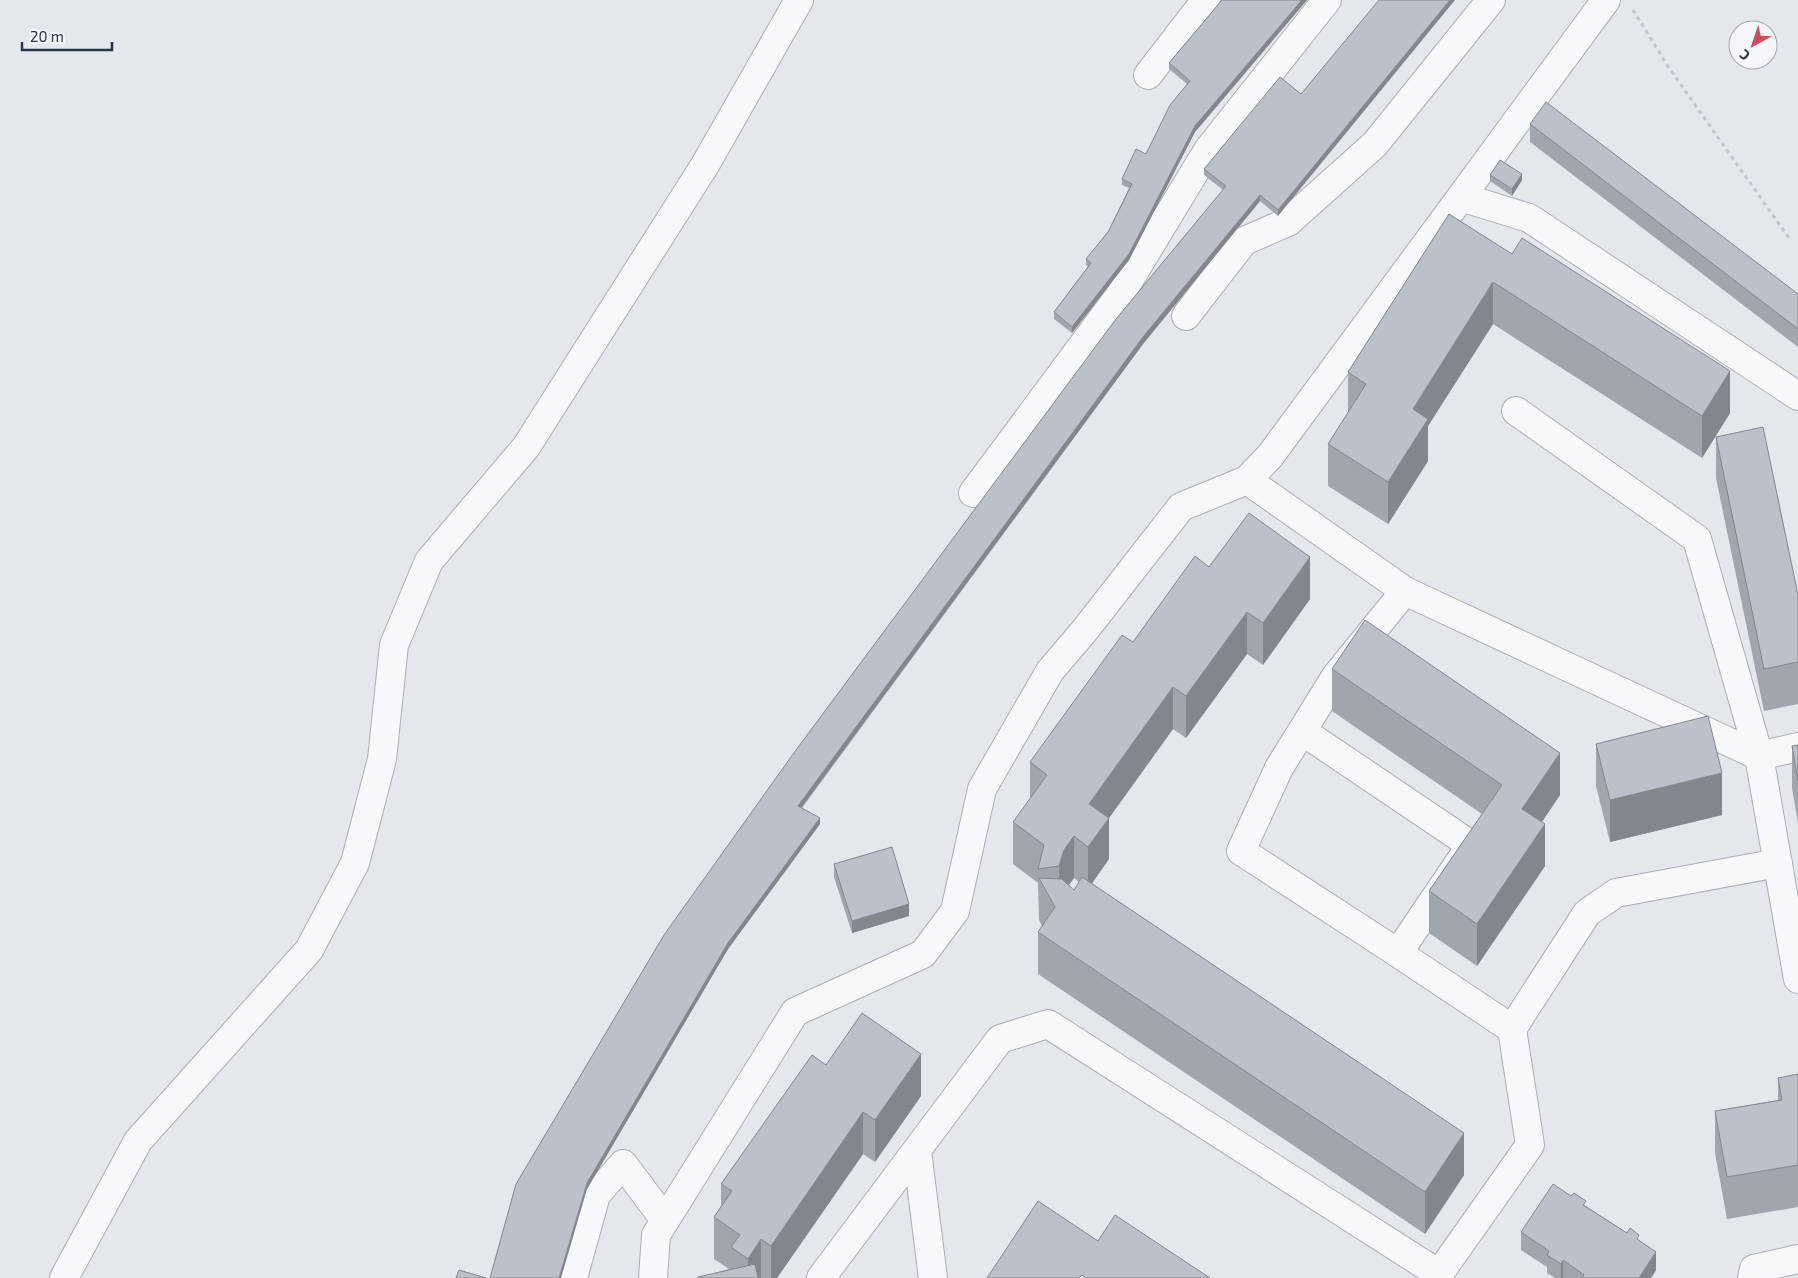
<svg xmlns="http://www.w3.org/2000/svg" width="1798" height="1278" viewBox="0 0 1798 1278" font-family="'Exo 2',sans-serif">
<rect width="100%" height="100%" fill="#e4e7ec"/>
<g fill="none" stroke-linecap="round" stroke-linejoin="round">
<!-- minor casing -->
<g stroke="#a9aeb7" stroke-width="30">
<path id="minor" d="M1148,75L1206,0
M1461,197L1606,0
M1186,316L1244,241L1288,222L1375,144L1491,0
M1516,411L1697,539L1759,756L1798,747
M1247,480L1405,591L1336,676L1279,768L1241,851L1398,953
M973,493L1120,295L1208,150L1327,0
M1405,591L1759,756L1798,979
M1302,731L1471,845L1398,953L1512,1029
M917,1151L933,1278
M64,1278L138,1141L309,950L355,863L382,759L394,645L429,561L526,447L705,165L799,0
M573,1278L596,1195L623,1164L665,1220
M653,1278L656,1235L795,1012L923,954L955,911L982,789L1050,671L1085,630L1181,507L1247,480L1270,456L1461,197L1529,218L1798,396
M821,1278L1000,1039L1048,1024L1439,1274L1530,1145L1512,1029L1587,913L1616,893L1778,863
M1752,1278L1754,1269L1798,1259"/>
</g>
<!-- path -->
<path stroke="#c2c5cb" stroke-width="3" stroke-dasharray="4 4" stroke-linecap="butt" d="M1633,10L1669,68L1789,238"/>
<!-- minor -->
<use href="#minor" stroke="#f7f8fa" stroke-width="28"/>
</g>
<!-- wall -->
<path fill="#a1a5ae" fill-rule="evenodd" d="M1222,0H1307L1195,132L1129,260L1072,333L1054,319V312L1088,267L1086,265V259L1108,232L1129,188L1122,185V179L1146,154L1187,84L1169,69V63Z
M1301,94L1278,216L1260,201L1143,344L802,808L820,824L728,949L587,1189L516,1184L1223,190L1204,175V169Z
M1530,124L1798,294V347L1530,142Z
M1490,175L1522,180L1512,196L1490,181Z
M1449,214L1730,413L1702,458L1493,324L1428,426V461L1388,524L1328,486V444L1348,413V372Z
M1716,437L1798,595V704L1764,711L1716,478Z
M1209,567L1310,599L1263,665L1247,654L1186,738L1173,729L1109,818V859L1092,883L1464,1175L1425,1234L1038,974V932L1042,926L1039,920L1038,883L1013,864V822L1030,799V762L1133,642ZM1074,878L1079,882L1074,890L1069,885Z
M1332,669L1560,795L1542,822L1545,866L1477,966L1429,933V891L1482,814L1332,711Z
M1596,744L1722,815L1610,842L1596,786Z
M1798,745V823L1792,788V746Z
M834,864L909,916L852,933L834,877Z
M826,1065L921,1096L875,1162L863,1154L777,1278H698L729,1269L714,1259V1217L721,1206V1184Z
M1798,1074V1207L1727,1219L1715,1153V1111L1778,1100V1078Z
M1571,1196L1639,1241L1656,1270L1651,1278H1555L1547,1273V1267L1521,1250V1232Z"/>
<!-- shaded-wall -->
<path fill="#83868d" d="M1302,0H1307L1195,132L1129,260L1072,333V327L1195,126Z
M1450,0H1455L1278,216V210Z
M1522,174V180L1512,196V189Z
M1260,195V201L1143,344L798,812V806L1143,337Z
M1493,282V324L1428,426V461L1388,524V482L1413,409Z
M1730,371V413L1702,458V416Z
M1310,557V599L1263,665V623Z
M1247,612V654L1186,738V696Z
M1173,687V729L1109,818V859L1088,889V847L1089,804Z
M1560,753V795L1522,851V809Z
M1722,773V815L1610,842V800Z
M820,818V824L728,949L587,1189L561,1278H559L587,1183L728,943Z
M1545,824V866L1477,966V924Z
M1074,836V878L1064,892L1059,908V866L1064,850Z
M909,904V916L852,933V921Z
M921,1054V1096L875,1162V1120Z
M863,1112V1154L777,1278H771V1246Z
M1464,1133V1175L1425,1234V1192Z
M761,1239V1278H748V1259Z
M1656,1252V1270L1651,1278H1639Z
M1563,1260V1278H1561V1264Z"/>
<!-- building -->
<path fill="#bbc0ca" stroke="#83868d" d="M1222,0H1302L1195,126L1129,254L1072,327L1054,312L1091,263L1086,259L1108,232L1132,184L1122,179L1136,149L1146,154L1170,105L1190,81L1169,63Z
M1379,0H1450L1278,210L1260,195L1143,337L798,806L820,818L728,943L587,1183L559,1278H490L516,1184L664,935L796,750L1116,319L1226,186L1204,169L1280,77L1301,94Z
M1546,102L1798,294V329L1530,124Z
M1500,160L1522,174L1512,189L1490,175Z
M1449,214L1512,254L1522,238L1730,371L1702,416L1493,282L1413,409L1428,419L1388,482L1328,444L1366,384L1348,372Z
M1763,427L1798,595V662L1764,669L1716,437Z
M1249,513L1310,557L1263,623L1247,612L1186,696L1173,687L1089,804L1109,818L1088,847L1074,836L1064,850L1059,866L1038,869L1044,845L1013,822L1047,775L1030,762L1122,635L1133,642L1195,556L1209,567Z
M1365,620L1560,753L1522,809L1545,824L1477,924L1429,891L1502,785L1332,669Z
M1708,716L1722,773L1610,800L1596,744Z
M1798,745V781L1792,746Z
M892,847L909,904L852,921L834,864Z
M1082,877L1464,1133L1425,1192L1038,932L1055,907L1039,878L1062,879L1074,890Z
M862,1013L921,1054L875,1120L863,1112L771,1246L761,1239L748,1259L731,1247L740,1235L714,1217L732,1191L721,1184L812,1055L826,1065Z
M1798,1074V1165L1727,1177L1715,1111L1782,1100L1778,1078Z
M1553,1184L1571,1196L1574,1193L1586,1201L1583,1205L1627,1233L1630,1228L1639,1235L1637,1239L1656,1252L1639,1278H1582L1584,1275L1563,1260L1561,1264L1547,1255L1549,1251L1521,1232Z
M1038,1201L1098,1241L1115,1215L1210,1278H1086L1082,1275L1079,1278H987Z
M755,1264L758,1278H698V1277Z
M459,1270L486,1278H456Z"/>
<!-- north arrow -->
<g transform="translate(1753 45) rotate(220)"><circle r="24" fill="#f4f6f9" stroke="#a4a8b1"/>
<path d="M0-4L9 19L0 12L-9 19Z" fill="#d1495b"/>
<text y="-8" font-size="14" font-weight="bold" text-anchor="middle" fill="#2b3445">С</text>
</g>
<!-- scale -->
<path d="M22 42v8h90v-8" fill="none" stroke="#2b3445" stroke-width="2.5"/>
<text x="30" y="42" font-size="15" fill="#2b3445" stroke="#f4f6f9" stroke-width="4" paint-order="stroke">20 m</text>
</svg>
